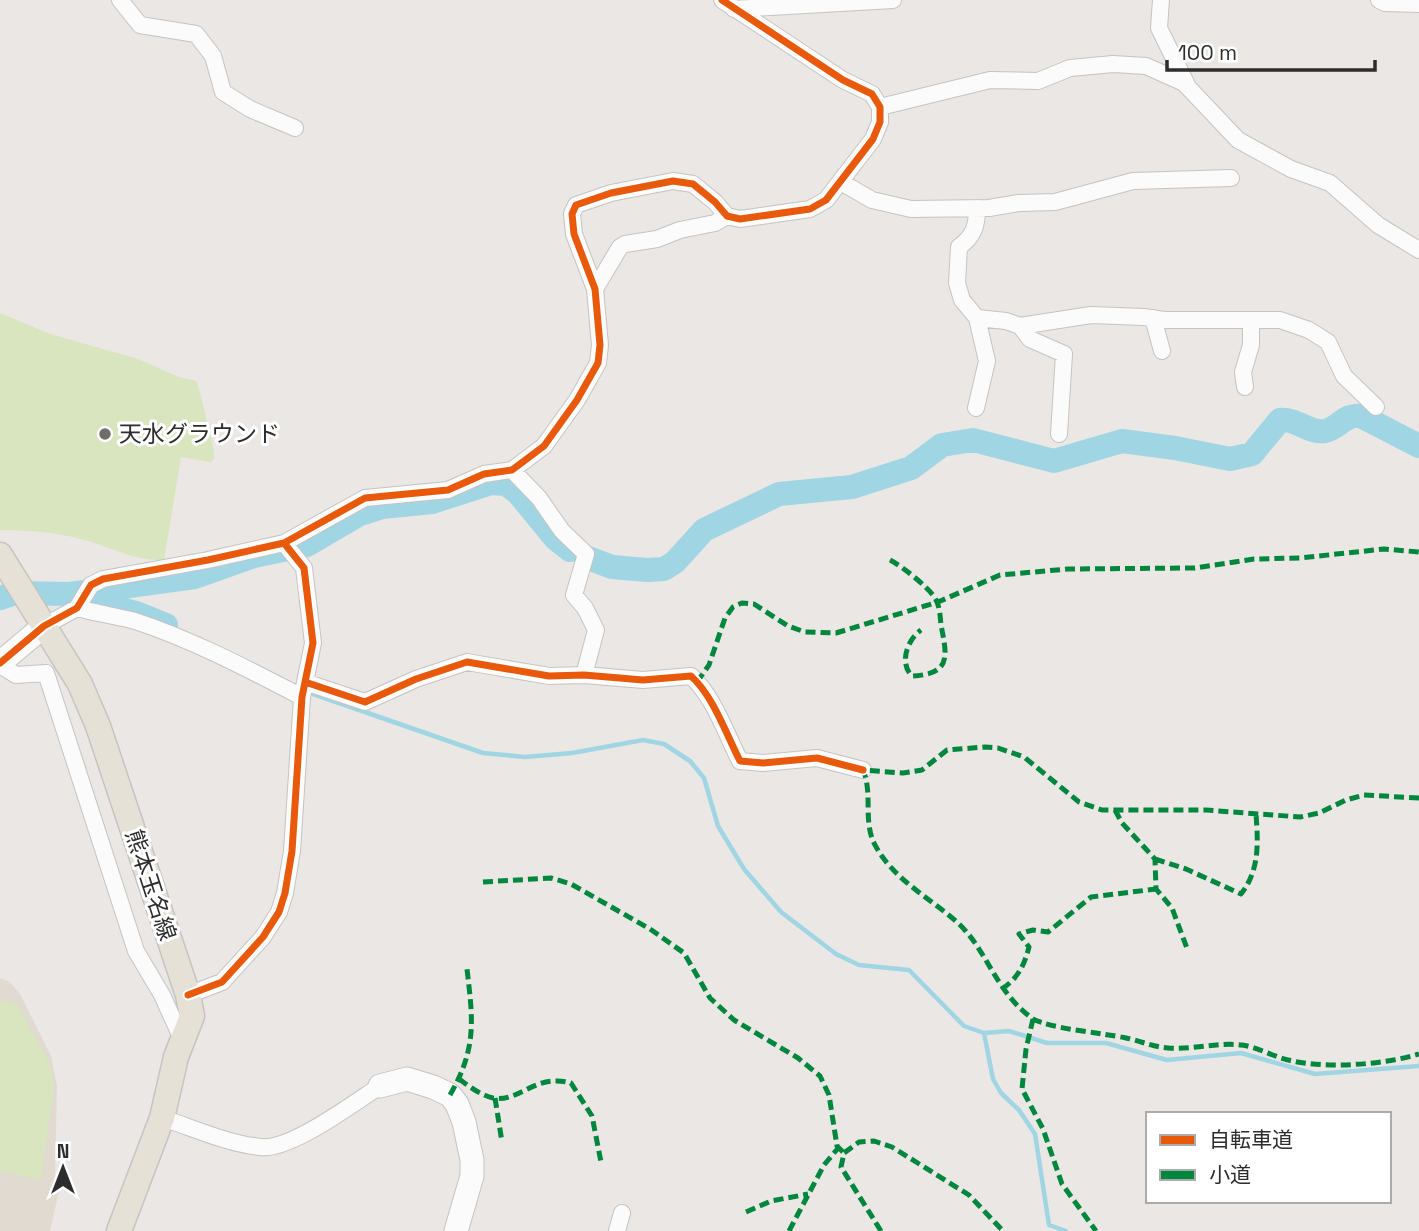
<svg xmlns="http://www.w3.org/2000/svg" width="1419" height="1231" viewBox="0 0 1419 1231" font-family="'Space Grotesk','Noto Sans JP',sans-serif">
<rect width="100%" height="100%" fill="#eae7e4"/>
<!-- education -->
<path fill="#e0dad1" d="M0,978L10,982L20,994L51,1056L57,1086L55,1175L59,1191L50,1231H0Z"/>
<!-- pitch -->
<path fill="#d8e5bf" d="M0,313L50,334L138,359L179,377L196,381C202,396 204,410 208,426C211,438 214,446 214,459L210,462L181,457L164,560C130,560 112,547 81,539C54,532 27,530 0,530Z
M0,1000L17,1004L51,1066L54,1088L41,1179L0,1172Z"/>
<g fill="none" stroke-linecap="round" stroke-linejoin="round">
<!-- stream -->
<path stroke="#a0d5e3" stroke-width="4.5" d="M313,694L483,753L525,757L572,753L643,740L664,744L690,761L704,778L718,826L744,869L781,912L836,954L859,965L909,970L964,1026L984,1033L1009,1031L1047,1043H1106L1167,1060L1241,1053L1315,1074L1419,1066
M984,1033L993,1079L1001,1093L1019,1110L1035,1134L1049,1225L1066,1231"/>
<!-- river -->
<path stroke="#a0d5e3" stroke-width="24" d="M588,558L612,567L647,570L664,569L675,562L704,530L779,494L852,487L911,468L942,445L973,440L1054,461L1122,441L1175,448L1230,459L1252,454L1280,420C1296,418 1310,434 1325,431C1340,428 1343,414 1361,416L1419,446
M77,596L139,614L166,625
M0,598L15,593L70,594L195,577L254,556L307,545L360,514L382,507L432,502L491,483L506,484L518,493L556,539L570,550"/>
<!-- street casing -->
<g stroke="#c4c4c3" stroke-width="18">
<path id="street" d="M120,0L140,25L196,34L213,56L223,92L250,109L295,128
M1161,0L1159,28L1187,85
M1379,0L1385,3L1419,4
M734,9L893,0
M880,107L990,80L1038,81L1070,68L1113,64L1146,66L1184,83L1238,140L1291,169L1330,183L1378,225L1419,250
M841,182L872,200L911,209L989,208L1019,203L1055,202L1133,181L1231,178
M595,289L620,247L625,244L657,239L680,230L715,223L727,216
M977,318L1006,321L1020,326L1030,339L1064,354L1059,434
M1153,318L1162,351
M1020,326L1091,315L1144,317L1164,320H1280L1309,330L1328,342L1344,376L1376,407
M1245,387L1243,372L1251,345V320
M976,408L987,361L977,318L962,300L957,283L959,247C974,236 977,226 977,208
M512,470L539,498L562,531L586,554L574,595L585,608L596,630L584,675
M284,543L365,498L448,490L484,474L512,470L544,446L577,400L598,363L600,345L595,289L574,234L572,214L576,205L611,193L673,181L693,184L715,202L727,216L740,219L810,209L826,200L873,139L880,122V107L872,94L843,80L722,0
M77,608C96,613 116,616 135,621C193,640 248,669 302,697
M44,626L77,608L91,585L103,579L208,560L284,543L304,568L313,643L302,697L292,851L285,893L279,912L263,937L222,982L188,995
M0,665L16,675L46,673L136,951L162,995L182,1039
M305,682L365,702L416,679L467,662L549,676L584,675L643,680L691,676C714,697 726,734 740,761L763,763L817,758L863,770
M162,1118C194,1128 228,1144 261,1147C290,1151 355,1102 380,1086
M617,1231L622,1213"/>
</g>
<!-- secondary casing -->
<g stroke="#c4c4c3" stroke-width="25">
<path id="secondary" d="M0,663L44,626
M380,1086L407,1079L433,1087L450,1095L457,1104L464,1122L472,1160V1176L456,1231"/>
</g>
<!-- primary casing -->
<g stroke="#c6c4c3" stroke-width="27">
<path id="primary" d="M0,555L80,684L98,726L188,995L192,1016L176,1057L162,1118L119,1231"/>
</g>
<!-- street -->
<use href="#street" stroke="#fcfbfb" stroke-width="16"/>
<!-- secondary -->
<use href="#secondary" stroke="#fcfbfb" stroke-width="23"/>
<!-- primary -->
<use href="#primary" stroke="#e5e1d7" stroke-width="24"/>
<!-- quiet -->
<path stroke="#00873e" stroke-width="5" stroke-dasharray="10 5" stroke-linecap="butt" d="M890,560C902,566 928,587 935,598C940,606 940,616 941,625C947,656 952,674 912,676C899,663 907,640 921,630
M697,682L709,665L725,618L733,607L742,603L754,604L788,626L805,632L836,633L938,602L1000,575L1068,569L1195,568L1254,559L1300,558L1384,549L1419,552
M1419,798L1364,795L1346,800L1319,813L1300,817L1206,810H1102L1079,802L1024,757L998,748L985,747L947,750L922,770L903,773L863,770C873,793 863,820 874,843C892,879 929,897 958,923C984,947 994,984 1021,1009C1024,1012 1029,1016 1033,1019C1052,1029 1103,1033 1126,1038C1141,1041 1153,1047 1168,1048C1192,1050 1217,1042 1242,1045C1257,1047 1272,1056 1288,1060C1324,1069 1383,1065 1419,1054
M1115,810L1122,823L1155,859L1156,889L1172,908L1188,951
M1155,859L1186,869L1241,894C1260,870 1258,842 1256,814
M483,882L551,878L571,884L650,929L684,953L710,998L734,1020L798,1058L820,1076L829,1095L837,1146L844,1153
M1002,989C1018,978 1024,966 1029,947L1019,934L1033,930L1048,932L1091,897L1156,889
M1033,1019L1026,1049L1022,1089L1043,1129L1062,1184L1096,1231
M459,1079C469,1086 480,1095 493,1098C519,1103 535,1073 571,1083L592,1116L601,1162
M450,1095C477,1048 473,1020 467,969
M495,1098L502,1142
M746,1212L771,1201L808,1194
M789,1231L824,1165L839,1147
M881,1231L841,1167L844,1153L859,1142L874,1141L892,1147L969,1195L1003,1231"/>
<!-- cycleway casing -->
<g stroke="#fff" stroke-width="11">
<path id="cycleway" d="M284,543L365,498L448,490L484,474L512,470L544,446L577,400L598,363L600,345L595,289L574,234L572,214L576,205L611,193L673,181L693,184L715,202L727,216L740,219L810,209L826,200L873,139L880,122V107L872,94L843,80L722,0
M0,663L44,626L77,608L91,585L103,579L208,560L284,543L304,568L313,643L302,697L292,851L285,893L279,912L263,937L222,982L188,995
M305,682L365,702L416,679L467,662L549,676L584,675L643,680L691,676C714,697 726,734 740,761L763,763L817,758L863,770"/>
</g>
<!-- cycleway -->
<use href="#cycleway" stroke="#e8590c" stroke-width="7"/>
</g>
<!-- markers -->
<circle fill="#6f6e6d" stroke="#fff" stroke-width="2.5" cx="105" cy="434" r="7"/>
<g text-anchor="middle" stroke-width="6" stroke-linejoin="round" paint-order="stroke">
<!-- poi labels -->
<g font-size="23" fill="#2d2d2d" stroke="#fff" text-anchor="start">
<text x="119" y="442">天水グラウンド</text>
</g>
<!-- street labels -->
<g font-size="23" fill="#2d2d2d" stroke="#fff">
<text transform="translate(151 885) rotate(72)" y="8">熊本玉名線</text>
</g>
</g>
<!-- legend -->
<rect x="1146" y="1112" width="245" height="91" fill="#ffffff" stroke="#ababab" stroke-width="2"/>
<rect x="1160" y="1135" width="35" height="10" fill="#e8590c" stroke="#ababab" stroke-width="2"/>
<text x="1209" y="1147" font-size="21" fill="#2d2d2d">自転車道</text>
<rect x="1160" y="1170" width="35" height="10" fill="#00873e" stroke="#ababab" stroke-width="2"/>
<text x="1209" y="1182" font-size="21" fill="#2d2d2d">小道</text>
<!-- north arrow -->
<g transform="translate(63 1168)" stroke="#ffffff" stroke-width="5" paint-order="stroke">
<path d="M0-5L12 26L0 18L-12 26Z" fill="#2d2d2d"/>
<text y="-10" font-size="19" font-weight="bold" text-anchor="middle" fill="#2d2d2d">N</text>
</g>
<!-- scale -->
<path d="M1167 60v10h208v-10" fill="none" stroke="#2d2d2d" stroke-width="3.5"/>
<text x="1178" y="60" font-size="21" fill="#2d2d2d" stroke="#ffffff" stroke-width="5" paint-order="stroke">100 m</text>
</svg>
